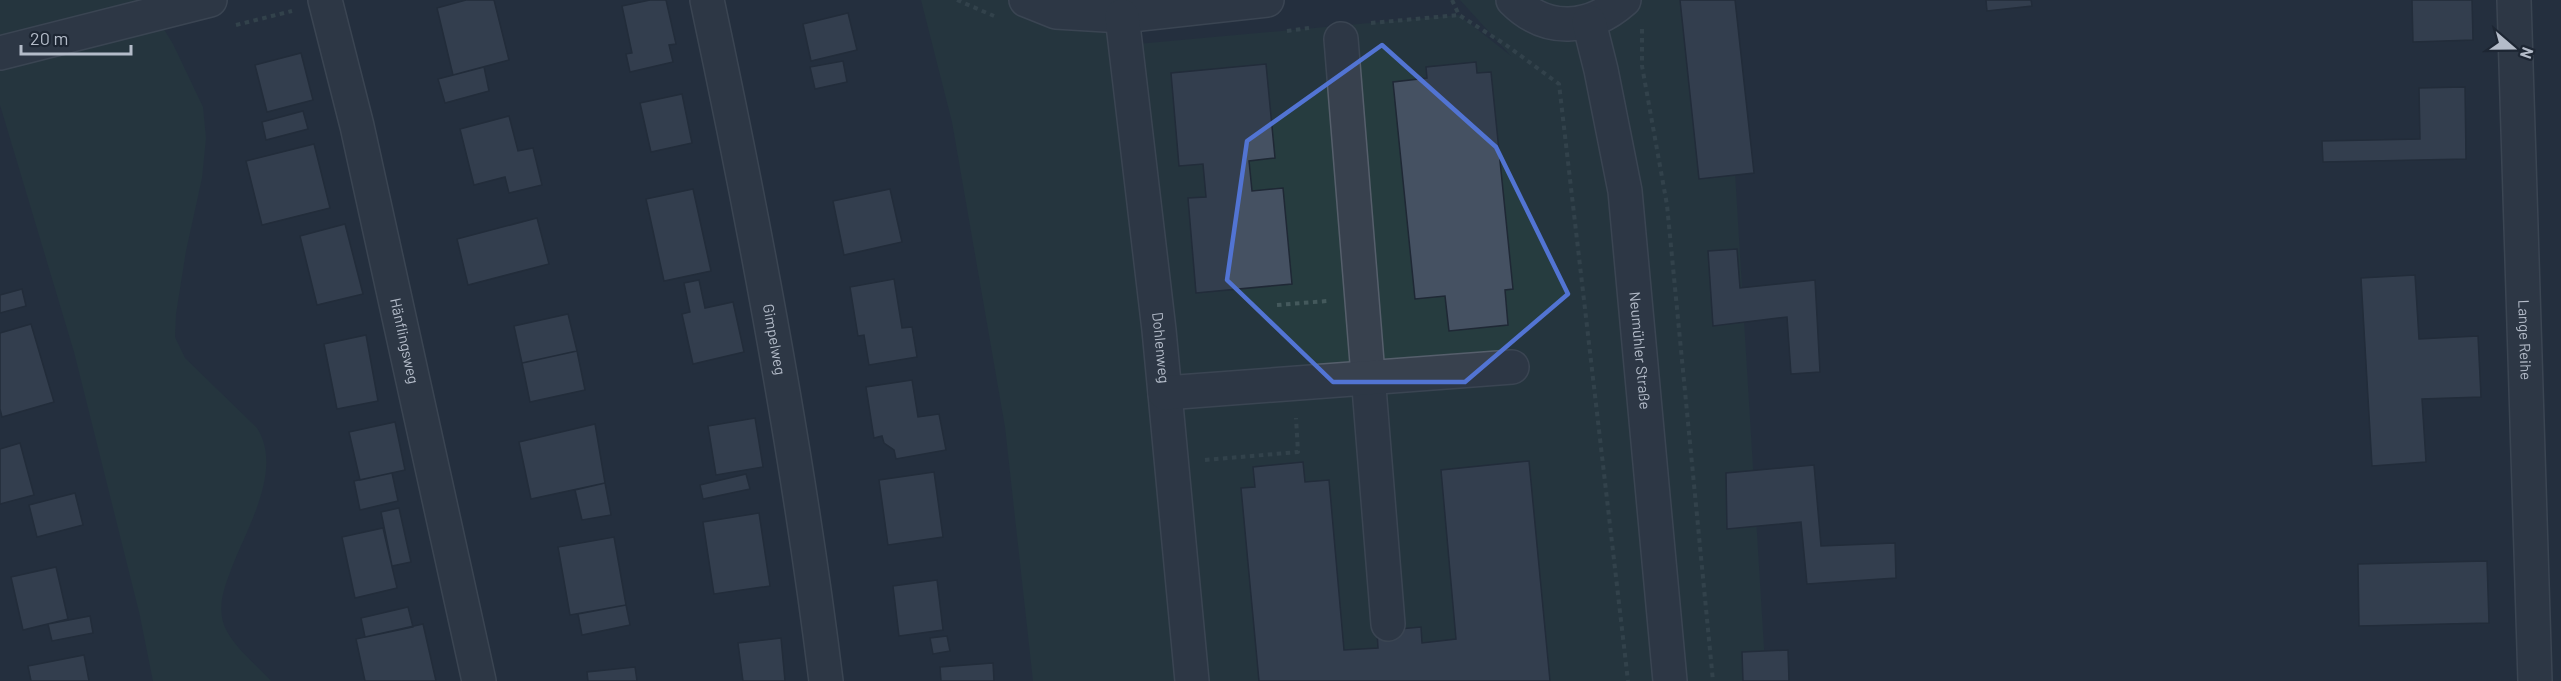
<svg xmlns="http://www.w3.org/2000/svg" width="2561" height="681" viewBox="0 0 2561 681" font-family="Barlow,sans-serif">
<rect width="100%" height="100%" fill="#242f3e"/>
<!-- green -->
<path fill="#263c3f" d="M0,0H146L173,44L203,107L206,138L202,178L186,251L176,314L175,337L185,358L257,428C283,469 248,526 232,567C225,586 217,604 224,625C232,646 256,664 271,681H153L140,616L74,352L0,105Z
M921,0H1265L1122,16L1126,45L1459,15L1511,56L1460,0H1735L1726,25L1766,681H1033L1005,427L952,122Z"/>
<!-- building -->
<path fill="#455162" stroke="#1f2835" stroke-width="1.5" d="M466,0H494L509,60L453,75L437,8Z
M650,0H666L676,44L669,45L673,62L630,72L626,54L632,53L622,6Z
M1680,0H1735L1754,173L1699,179Z
M1986,0H2031L2032,6L1987,11Z
M2412,0H2472L2473,40L2413,42Z
M848,13L857,50L811,61L803,24Z
M301,53L313,100L267,112L255,65Z
M843,61L847,82L815,89L810,67Z
M1476,62L1477,73L1491,72L1513,289L1505,290L1508,325L1449,331L1445,296L1415,299L1393,82L1427,78L1426,67Z
M1266,64L1275,158L1249,161L1252,191L1283,188L1292,284L1196,293L1188,198L1206,197L1203,164L1179,166L1171,73Z
M484,67L489,91L445,103L438,79Z
M2465,87L2466,159L2323,162L2322,141L2420,139L2419,88Z
M682,94L692,143L651,152L640,103Z
M303,111L308,129L266,140L262,122Z
M509,116L518,151L533,148L542,185L509,193L505,177L474,185L460,129Z
M314,144L330,208L262,225L246,161Z
M693,189L711,271L664,281L646,199Z
M890,189L902,242L844,255L833,201Z
M537,218L549,264L468,285L457,239Z
M345,224L363,294L317,305L300,236Z
M1737,249L1740,288L1815,280L1820,372L1791,374L1787,317L1713,326L1708,251Z
M2415,275L2419,339L2478,336L2481,397L2422,399L2426,462L2372,466L2361,278Z
M894,279L902,328L912,327L917,357L869,365L864,335L858,336L850,287Z
M699,280L705,308L733,302L744,352L693,364L682,314L690,312L684,283Z
M22,289L26,306L0,313V295Z
M568,314L577,351L522,363L514,326Z
M31,324L54,402L2,417L0,409V333Z
M366,335L378,401L337,409L324,344Z
M577,351L585,390L530,402L522,363Z
M912,380L918,417L939,414L946,450L896,459L894,450L884,443L882,436L874,438L866,387Z
M755,418L763,467L716,475L708,426Z
M395,422L405,470L360,480L349,432Z
M595,424L605,483L531,499L519,442Z
M20,443L34,495L0,504V449Z
M1529,461L1550,681H1259L1241,488L1255,487L1253,467L1303,462L1305,482L1329,480L1344,650L1378,648L1377,631L1421,627L1422,643L1456,639L1441,470Z
M1814,465L1821,546L1895,543L1896,578L1807,584L1801,522L1727,529L1726,473Z
M934,472L943,537L888,545L879,480Z
M392,473L398,501L360,510L354,481Z
M746,474L750,489L703,499L700,485Z
M605,483L611,515L582,520L575,490Z
M75,493L83,525L37,537L29,505Z
M399,508L411,562L392,566L381,512Z
M759,513L770,586L714,594L703,522Z
M383,528L397,588L355,598L342,537Z
M614,537L626,605L570,615L558,547Z
M2487,561L2489,623L2359,626L2358,564Z
M56,567L68,619L23,630L11,577Z
M937,580L943,630L899,636L893,586Z
M626,605L630,625L582,635L578,614Z
M408,607L413,627L365,637L361,618Z
M90,616L93,633L52,641L48,624Z
M423,624L436,681H365L356,639Z
M947,636L950,651L933,654L930,638Z
M781,638L785,681H743L738,643Z
M1788,650L1789,681H1743L1742,652Z
M84,655L89,681H31L28,666Z
M993,663L994,681H941L940,667Z
M635,667L637,681H588L587,672Z"/>
<g fill="none" stroke-linecap="round" stroke-linejoin="round">
<!-- minor casing -->
<g stroke="#565f6c" stroke-width="36">
<g id="minor">
<path id="s1" d="M325,0L357,126L479,681"/>
<path id="s2" d="M707,0C755,225 798,453 826,681"/>
<path d="M1026,0L1056,12L1122,16L1267,0"/>
<path d="M1513,0C1547,34 1590,30 1624,0"/>
<path id="s3" d="M2514,0L2535,681"/>
<path id="s4" d="M1122,16L1159,330L1192,681"/>
<path id="s5" d="M1589,22L1601,70L1625,191L1670,681"/>
<path d="M1341,39L1388,624"/>
<path d="M0,53L210,0"/>
<path d="M1165,393L1512,367"/>
</g>
</g>
<!-- path -->
<path stroke="#44595c" stroke-width="4" stroke-dasharray="4.5 4.5" stroke-linecap="butt" d="M957,0L994,16
M1452,0L1459,15L1506,45L1559,84L1628,681
M1371,23L1459,15
M236,25L292,11
M1642,29V66L1667,205L1713,681
M1287,31L1309,28
M1277,305L1327,301
M1205,460L1298,452L1296,418"/>
<!-- minor -->
<use href="#minor" stroke="#38414e" stroke-width="33"/>
</g>
<!-- marked area -->
<path d="M0 0H2561V681H0ZM1382,45L1496,147L1568,294L1465,382H1333L1227,280L1247,141Z" fill="#242f3e" fill-opacity=".55" fill-rule="evenodd"/>
<path fill="none" stroke="#5274d3" stroke-width="4.5" stroke-linejoin="round" d="M1382,45L1496,147L1568,294L1465,382H1333L1227,280L1247,141Z"/>
<g text-anchor="middle" stroke-width="6" stroke-linejoin="round" paint-order="stroke">
<!-- street labels -->
<g font-size="15" fill="#b4bcc9" stroke="#1d2633">
<text dy="5" stroke="none"><textPath href="#s1" startOffset="350">Hänflingsweg</textPath></text>
<text dy="5" stroke="none"><textPath href="#s2" startOffset="346">Gimpelweg</textPath></text>
<text dy="5" stroke="none"><textPath href="#s3" startOffset="340">Lange Reihe</textPath></text>
<text dy="5" stroke="none"><textPath href="#s4" startOffset="334">Dohlenweg</textPath></text>
<text dy="5" stroke="none"><textPath href="#s5" startOffset="333">Neumühler Straße</textPath></text>
</g>
</g>
<!-- north arrow -->
<g transform="translate(2513 48) rotate(110)" stroke="#1d2633" stroke-width="4.5" paint-order="stroke">
<path d="M0-4.5L10 22L0 15L-10 22Z" fill="#b4bcc9"/>
<text y="-9" font-size="16" font-weight="bold" text-anchor="middle" fill="#b4bcc9">N</text>
</g>
<!-- scale -->
<path d="M21 45v9h110v-9" fill="none" stroke="#b4bcc9" stroke-width="3"/>
<text x="30" y="45" font-size="18" fill="#b4bcc9" stroke="#1d2633" stroke-width="4.5" paint-order="stroke">20 m</text>
</svg>
